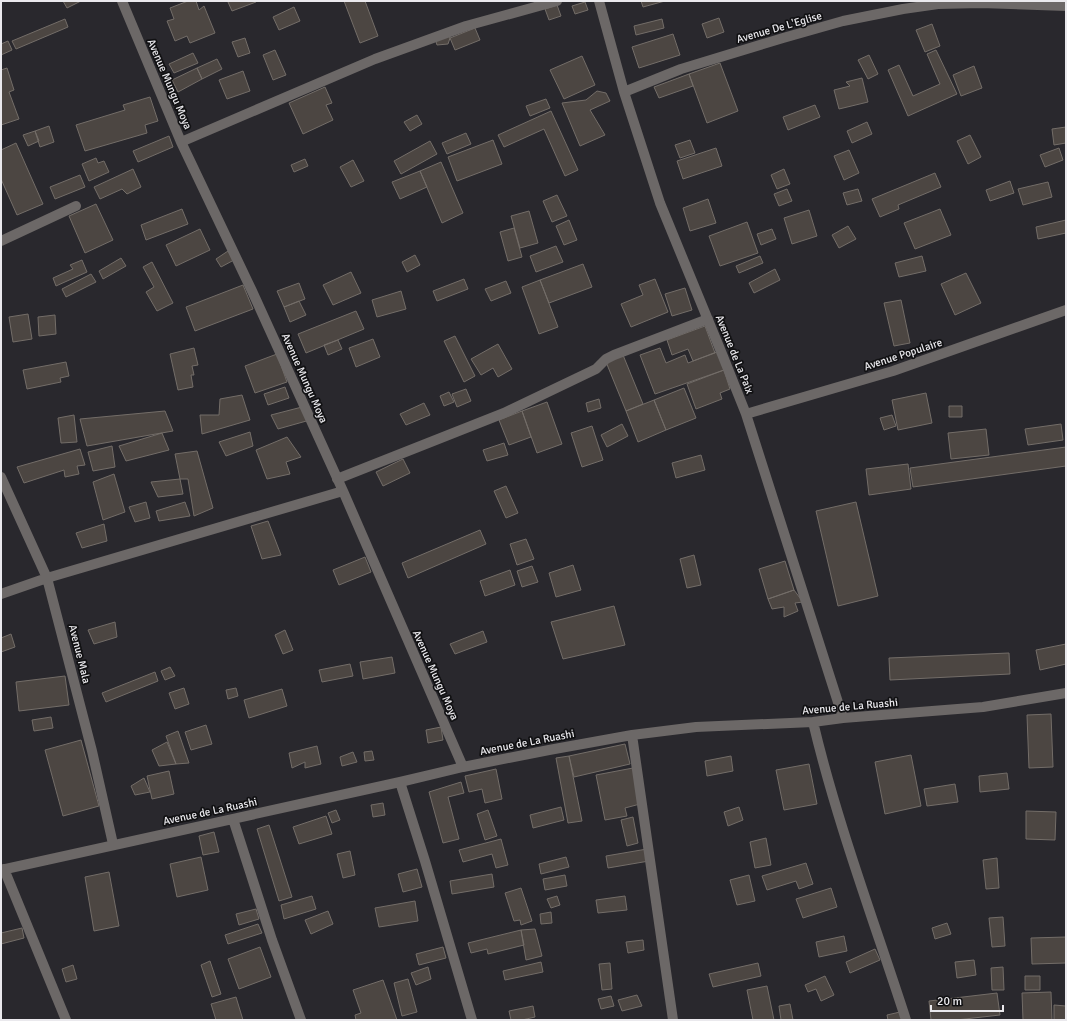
<svg xmlns="http://www.w3.org/2000/svg" width="1067" height="1021" viewBox="0 0 1067 1021" font-family="Signika,sans-serif">
<rect width="100%" height="100%" fill="#29282d"/>
<!-- building -->
<path fill="#4c4642" stroke="#736d68" d="M63,1H81L67,8Z
M188,1H196L199,10L204,6L215,33L190,43L187,36L175,41L167,21L174,19L170,8Z
M230,1H256V2L232,11L228,2Z
M344,1H365L378,36L360,43Z
M641,1H665L643,7Z
M585,2L588,10L575,14L572,6Z
M557,5L561,16L549,20L545,9Z
M294,7L300,21L279,30L273,17Z
M719,18L724,32L707,38L702,24Z
M65,19L68,27L16,49L12,41Z
M662,19L664,28L636,35L634,26Z
M932,24L940,46L925,52L916,30Z
M475,28L480,40L455,50L450,38Z
M448,34L450,38L448,44L437,45L435,38Z
M673,34L680,55L639,68L632,47Z
M245,38L250,53L238,57L232,42Z
M8,41L12,50L1,55V44Z
M275,50L286,75L273,80L263,55Z
M936,50L957,94L908,116L888,70L899,65L913,96L940,84L927,54Z
M193,53L198,63L174,73L169,64Z
M869,55L878,74L868,79L858,60Z
M582,56L595,85L564,99L550,70Z
M217,59L222,69L202,79L197,68Z
M720,63L738,111L707,123L689,74Z
M974,66L982,88L961,96L953,75Z
M7,68L14,90L9,92L19,119L1,125V70Z
M197,68L202,79L178,92L172,80Z
M243,71L250,91L227,99L219,80Z
M689,74L693,86L659,98L654,87Z
M862,78L868,102L839,109L834,90L850,86L846,82Z
M325,87L332,103L326,105L333,120L303,134L289,103Z
M597,91L606,93L610,101L590,110L605,135L580,146L562,103L586,100Z
M150,97L158,121L145,125L147,133L85,151L76,125L125,110L123,105Z
M546,99L550,108L530,116L526,106Z
M815,105L820,117L788,130L783,117Z
M551,111L578,170L565,176L544,129L504,147L498,135Z
M417,115L422,124L410,131L404,122Z
M867,122L872,134L852,143L847,131Z
M49,126L54,142L40,147L35,131Z
M1066,127V143L1054,145L1052,129Z
M35,131L39,141L28,146L23,135Z
M466,133L471,144L447,154L442,143Z
M970,135L981,157L968,164L957,141Z
M169,136L173,147L138,162L133,151Z
M493,140L502,164L457,181L448,157Z
M690,140L695,153L680,158L675,145Z
M430,141L437,154L401,174L394,161Z
M16,143L43,204L17,215L1,179V150Z
M716,148L722,166L683,179L677,161Z
M1059,148L1063,160L1045,167L1040,155Z
M849,150L859,173L844,180L834,156Z
M96,158L98,163L104,161L109,172L89,181L82,164Z
M305,159L308,166L294,172L291,165Z
M353,160L364,181L351,187L340,167Z
M441,162L463,213L442,223L420,171Z
M133,169L141,187L127,194L122,189L100,199L94,187Z
M784,169L790,184L777,189L771,175Z
M420,171L427,187L400,199L392,182Z
M935,173L941,187L898,205L899,209L880,217L872,199Z
M80,175L85,187L55,199L50,187Z
M1010,181L1014,193L990,201L986,190Z
M1048,182L1052,197L1023,205L1018,189Z
M787,189L792,201L779,206L774,194Z
M858,189L862,201L847,205L843,193Z
M557,195L567,216L552,222L543,201Z
M708,199L716,223L690,231L683,208Z
M96,204L113,240L85,253L69,216Z
M182,209L188,224L146,240L141,225Z
M940,209L951,235L915,249L904,223Z
M809,210L817,236L792,244L784,218Z
M529,211L538,243L520,248L511,216Z
M569,220L577,240L564,245L556,226Z
M1066,220V233L1038,239L1036,227Z
M747,222L758,253L720,266L709,236Z
M848,226L856,239L839,248L832,235Z
M514,228L522,257L508,261L500,232Z
M200,229L210,250L176,266L166,245Z
M772,229L776,239L761,245L757,234Z
M556,246L563,262L536,272L530,256Z
M228,251L234,260L221,267L216,259Z
M415,255L420,265L407,272L402,262Z
M760,256L763,263L739,273L736,266Z
M922,256L926,271L899,277L895,263Z
M121,258L126,266L103,279L99,271Z
M82,260L87,272L56,286L53,278L73,269L70,265Z
M152,262L173,303L157,311L146,292L154,287L143,267Z
M583,264L592,287L549,303L540,280Z
M775,269L780,280L754,293L749,283Z
M351,272L361,293L333,305L323,285Z
M966,273L981,303L955,315L941,284Z
M91,274L96,282L66,297L62,289Z
M464,279L468,289L437,301L433,291Z
M655,279L668,312L631,327L621,304L643,295L639,285Z
M540,280L558,327L539,334L522,287Z
M506,281L511,293L491,301L485,289Z
M299,283L305,299L284,307L277,291Z
M243,285L253,309L195,331L186,307Z
M685,288L692,310L672,316L665,294Z
M401,291L406,309L377,317L372,300Z
M901,300L910,343L894,346L884,303Z
M299,301L306,315L290,322L284,307Z
M356,311L364,329L306,353L298,334Z
M28,314L32,339L13,342L9,317Z
M55,315L56,334L39,336L38,317Z
M705,326L715,353L693,361L688,349L672,355L667,340Z
M455,336L475,376L464,382L444,341Z
M373,339L380,357L356,367L349,348Z
M338,340L342,349L328,355L324,345Z
M498,344L512,369L498,377L493,368L481,375L471,359Z
M194,348L198,365L192,366L194,375H191L193,387L178,390L170,354Z
M660,348L666,363L685,355L688,363L719,351L724,370L655,394L640,355Z
M277,354L287,382L255,393L245,366Z
M623,355L643,404L626,411L606,362Z
M66,362L69,376L60,378L61,382L27,389L23,370Z
M724,370L730,389L720,393L722,399L696,409L687,384Z
M285,387L289,398L268,405L264,394Z
M684,388L696,418L666,430L654,400Z
M466,389L471,401L457,407L452,394Z
M449,392L454,402L444,406L440,396Z
M926,393L932,423L898,430L892,400Z
M242,395L250,420L202,434L200,415H219L220,399Z
M599,399L601,408L588,412L586,403Z
M654,400L666,430L638,442L626,411Z
M547,402L562,444L537,453L522,411Z
M424,403L430,415L406,425L400,414Z
M949,406H962V417H949Z
M302,407L310,420L278,429L271,415Z
M165,411L173,431L87,446L80,419Z
M522,411L531,437L509,445L499,420Z
M74,415L77,442L61,443L58,418Z
M892,415L896,426L884,430L880,418Z
M622,424L628,436L607,447L601,435Z
M1061,424L1063,440L1028,445L1025,429Z
M592,426L603,460L582,467L571,433Z
M986,429L989,455L951,459L948,433Z
M250,432L253,446L226,456L219,442Z
M162,433L169,450L126,461L119,446Z
M287,437L301,457L286,462L290,474L267,479L256,450Z
M504,443L508,455L487,461L483,450Z
M112,446L115,467L93,471L88,452Z
M1066,447V466L913,487L910,468Z
M80,449L85,465L77,466L79,474L65,477L64,470L24,483L17,467Z
M197,451L213,508L194,516L188,479H180L175,454Z
M701,455L705,470L676,478L672,463Z
M403,459L410,473L383,486L376,472Z
M908,464L911,489L869,495L866,469Z
M114,474L125,512L103,520L93,482Z
M180,479L183,494L158,497L151,482Z
M506,486L518,513L506,518L494,491Z
M146,502L150,518L135,522L129,507Z
M185,502L190,516L159,521L156,511Z
M856,502L878,596L838,606L816,511Z
M268,521L281,555L262,559L251,526Z
M104,524L107,541L82,548L76,533Z
M480,530L486,544L408,578L402,563Z
M526,539L534,559L517,565L510,544Z
M694,555L701,585L687,588L680,559Z
M365,557L371,572L339,585L333,570Z
M785,561L794,590L768,599L759,569Z
M573,565L581,590L556,597L549,573Z
M532,566L538,582L522,587L517,571Z
M510,570L515,585L485,596L480,581Z
M794,590L803,602L795,603L798,611L784,617V607L772,609L768,599Z
M614,606L625,645L563,659L551,622Z
M115,622L117,637L94,644L88,630Z
M285,630L293,650L283,654L275,635Z
M483,631L487,642L455,654L450,644Z
M11,634L15,647L1,652V638Z
M1066,644V664L1040,670L1036,650Z
M1009,653L1010,674L890,680L889,658Z
M392,657L395,673L363,679L360,662Z
M350,664L353,676L322,682L319,670Z
M170,667L175,676L165,680L161,671Z
M155,672L158,681L106,702L102,693Z
M65,676L69,705L19,711L16,682Z
M184,688L189,704L175,709L169,693Z
M236,688L238,696L228,699L226,690Z
M282,689L287,706L249,718L244,700Z
M1051,714L1053,767L1029,768L1027,715Z
M51,717L53,728L34,731L32,720Z
M206,725L212,744L191,750L185,732Z
M441,727L443,740L428,743L426,730Z
M178,731L189,763L176,764L166,736Z
M81,740L99,806L63,816L45,750Z
M167,742L176,764L159,766L152,750Z
M625,744L630,764L574,777L569,756Z
M317,746L321,764L305,768V762L292,768L289,753Z
M372,751L374,760L365,761L364,752Z
M353,752L357,762L342,766L340,757Z
M911,755L921,806L885,814L875,762Z
M569,756L582,821L568,823L556,758Z
M731,756L733,771L707,776L705,761Z
M809,764L817,804L784,810L776,770Z
M633,768L640,804L625,808L627,816L605,820L596,775Z
M496,769L502,799L485,803L482,789L469,792L465,776Z
M169,771L174,794L152,799L147,776Z
M1007,773L1009,789L980,792L979,776Z
M144,778L150,792L135,795L131,786Z
M461,782L464,793L448,797L459,839L443,843L429,792Z
M955,784L958,802L927,806L924,789Z
M383,803L385,815L373,817L371,805Z
M561,807L564,820L533,828L530,815Z
M739,807L743,820L728,826L724,812Z
M336,810L340,820L332,823L328,813Z
M488,810L497,836L485,840L477,814Z
M1026,811L1056,812L1055,840L1026,839Z
M326,816L332,834L299,844L293,827Z
M633,817L638,843L627,846L621,820Z
M269,825L292,897L279,901L257,829Z
M214,832L219,852L203,855L199,836Z
M766,838L771,865L755,868L750,842Z
M501,839L508,865L496,868L492,854L463,862L459,850Z
M647,849L649,861L608,868L606,856Z
M350,851L355,875L343,878L337,854Z
M201,857L208,890L177,897L170,864Z
M566,857L569,867L541,874L539,864Z
M997,858L999,888L986,889L983,860Z
M806,863L813,884L799,889L796,881L767,890L762,876Z
M417,869L422,887L403,892L398,874Z
M109,872L119,926L94,931L85,877Z
M492,874L494,887L452,894L450,881Z
M565,875L567,886L545,890L543,879Z
M749,875L755,901L737,905L730,880Z
M521,888L532,921L521,925L520,920L514,921L505,893Z
M831,888L837,907L803,918L796,899Z
M312,896L316,909L284,919L281,905Z
M557,896L560,905L551,908L547,899Z
M625,896L627,910L598,913L596,900Z
M415,901L418,921L379,927L375,908Z
M256,909L259,919L239,925L236,914Z
M328,911L333,924L311,934L305,920Z
M551,912L552,923L541,924L540,914Z
M1003,917L1005,946L992,947L989,918Z
M947,923L951,934L935,939L932,928Z
M258,924L262,933L228,944L225,935Z
M22,928L24,938L1,944V933Z
M535,929L542,956L526,960L521,930Z
M521,930L524,945L488,954L487,949L471,953L468,943Z
M844,936L847,951L819,957L816,942Z
M1066,937V963L1032,964L1031,938Z
M643,940L644,950L628,953L626,942Z
M260,947L271,977L239,989L228,959Z
M443,947L446,958L419,965L416,954Z
M875,949L880,960L850,973L846,962Z
M974,960L976,975L957,978L955,962Z
M210,961L221,994L212,997L201,965Z
M541,962L543,972L505,980L503,971Z
M610,963L612,989L602,990L599,964Z
M758,963L761,976L713,987L709,974Z
M73,965L77,979L66,982L62,969Z
M428,967L431,979L416,985L411,973Z
M1003,967L1004,990H992L991,968Z
M825,976L834,995L821,1001L816,989L808,992L805,985Z
M1025,976H1040V990H1025Z
M408,979L417,1012L402,1016L394,983Z
M383,980L397,1020H356L355,1015L361,1013L353,990Z
M767,986L774,1020H753L747,990Z
M1051,992L1052,1020H1023L1022,993Z
M997,993L1000,1015L956,1020H931L929,1001Z
M637,995L642,1006L622,1011L618,1000Z
M611,996L614,1006L601,1009L598,999Z
M236,997L243,1020H216L211,1004Z
M790,1004L793,1020H781L779,1006Z
M1054,1005L1066,1006V1020H1054Z
M533,1006L535,1017L522,1020H511L509,1011Z
M900,1012L902,1020H888L887,1015Z"/>
<g fill="none" stroke-linecap="round" stroke-linejoin="round">
<!-- street -->
<path stroke="#6c6867" stroke-width="10" d="M122,1L181,142L252,291L343,491L463,767
M599,1L624,92L660,203L722,354L746,414L843,718
M624,92L681,69L783,38L843,21L903,9L938,4L981,3L1066,6
M181,142L375,59L466,26L557,1
M1,241L76,206
M746,414L893,371L1066,310
M1,477L47,578L92,751L113,844
M337,479L504,413L596,369L606,359L614,355L708,319
M1,594L47,578L343,491
M813,722C837,823 874,921 906,1020
M632,735L673,1020
M400,782L425,861L472,1020
M233,819L272,940L301,1020
M4,869L66,1020
M1,870L400,782L463,767L549,750L632,735L696,727L813,722L843,718L983,707L1066,693"/>
</g>
<g text-anchor="middle" stroke-width="3.5" stroke-linejoin="round" paint-order="stroke">
<!-- street labels -->
<g font-size="11" fill="#eae9ed" stroke="#111113">
<text transform="translate(779 27) rotate(-16)" y="4">Avenue De L'Eglise</text>
<text transform="translate(170 84) rotate(67)" y="4">Avenue Mungu Moya</text>
<text transform="translate(735 354) rotate(68)" y="4">Avenue de La Paix</text>
<text transform="translate(903 354) rotate(-18)" y="4">Avenue Populaire</text>
<text transform="translate(305 378) rotate(66)" y="4">Avenue Mungu Moya</text>
<text transform="translate(80 654) rotate(76)" y="4">Avenue Mala</text>
<text transform="translate(436 675) rotate(66)" y="4">Avenue Mungu Moya</text>
<text transform="translate(850 706) rotate(-5)" y="4">Avenue de La Ruashi</text>
<text transform="translate(527 742) rotate(-11)" y="4">Avenue de La Ruashi</text>
<text transform="translate(210 811) rotate(-12)" y="4">Avenue de La Ruashi</text>
</g>
</g>
<!-- border -->
<rect width="1067" height="1021" fill="none" stroke="#eae9ed" stroke-width="4"/>
<!-- scale -->
<path d="M931 1005v6h72v-6" fill="none" stroke="#eae9ed" stroke-width="2"/>
<text x="937" y="1005" font-size="12" fill="#eae9ed" stroke="#111113" stroke-width="3" paint-order="stroke">20 m</text>
</svg>
